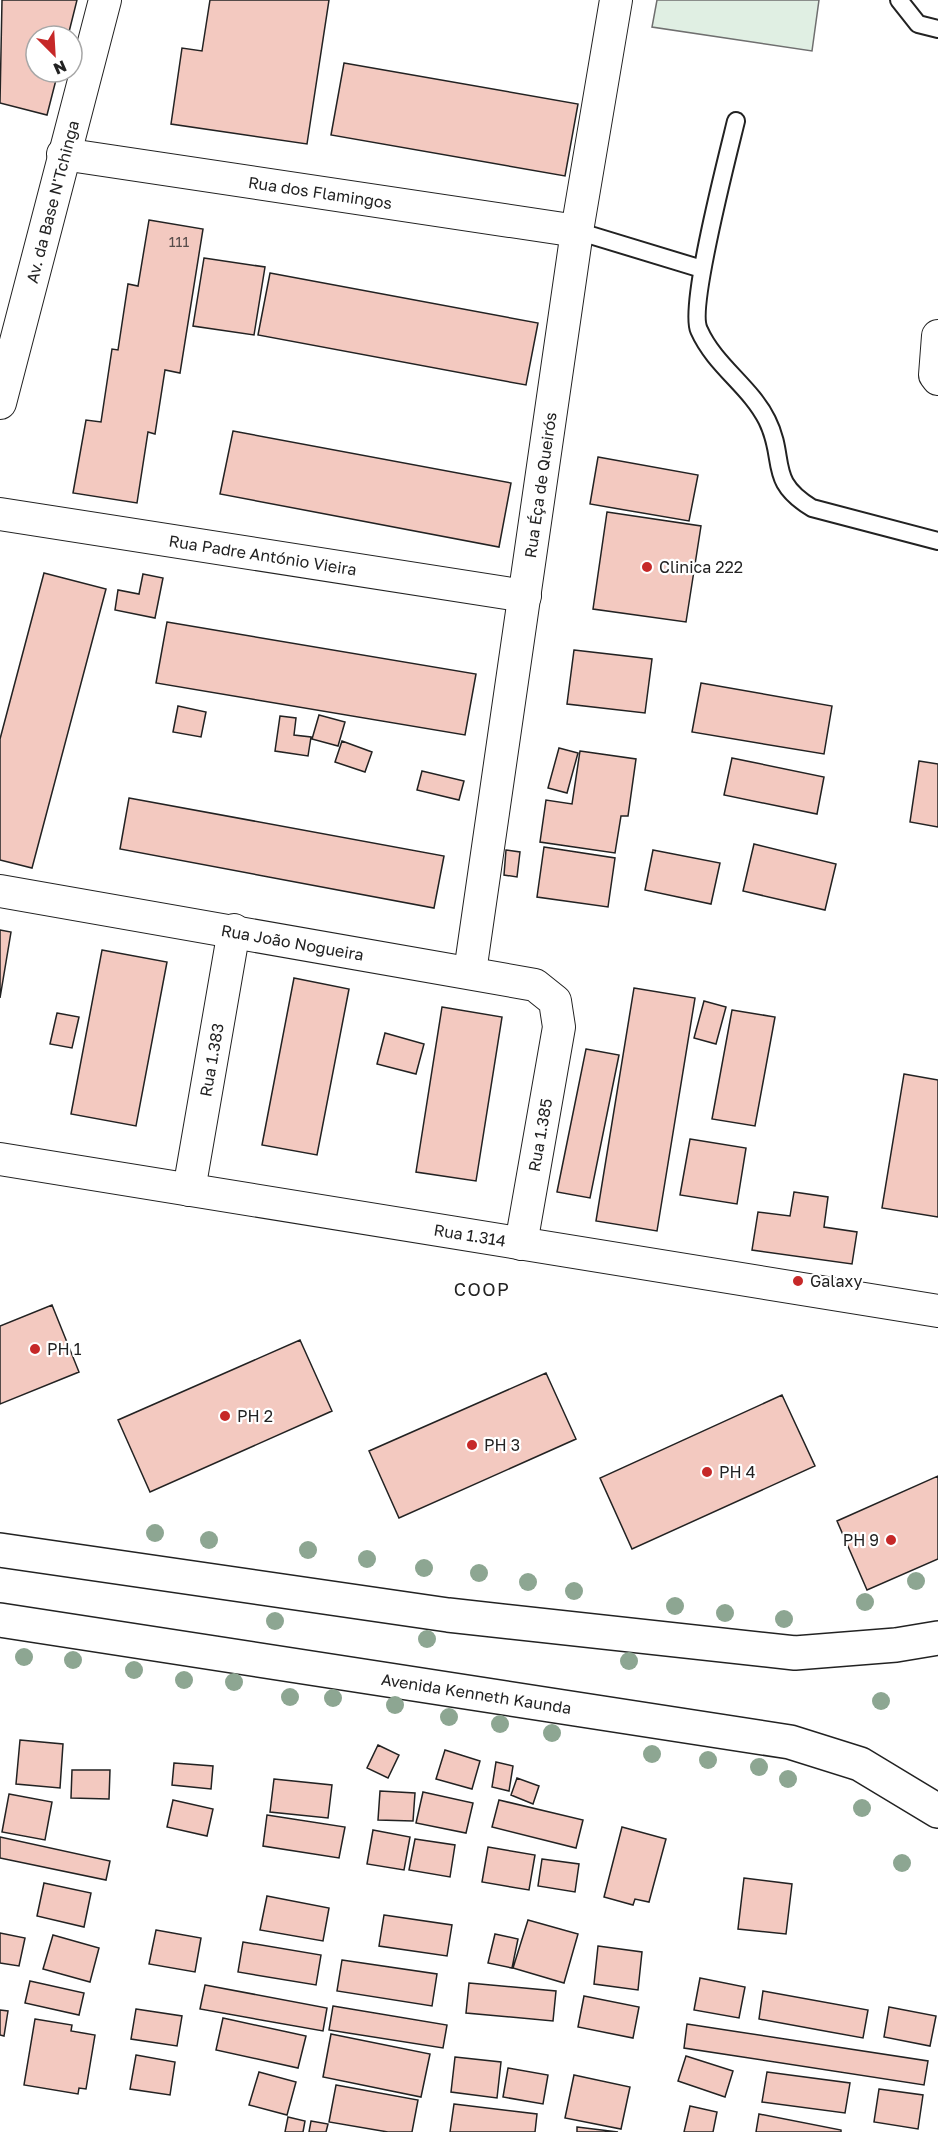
<svg xmlns="http://www.w3.org/2000/svg" width="938" height="2132" viewBox="0 0 938 2132" font-family="'Golos Text',sans-serif">
<rect width="100%" height="100%" fill="#fff"/>
<!-- green -->
<path fill="#e0efe3" stroke="#6f6f6f" stroke-width="1.5" d="M657,0H819L812,51L652,27Z"/>
<!-- building -->
<path fill="#f3c9c0" stroke="#222" stroke-width="1.5" d="M2,0H77L68,36H36V72H58L47,115L0,103Z
M210,0H329L307,144L171,124L182,48L202,51Z
M344,63L578,104L565,176L331,135Z
M149,220L203,229L180,373L165,370L155,434L148,432L137,503L73,493L86,420L101,422L112,349L118,350L128,284L138,286Z
M204,258L265,267L254,335L193,326Z
M270,273L538,323L526,385L258,335Z
M233,431L511,483L499,547L220,494Z
M598,457L698,475L689,521L590,504Z
M607,512L701,526L686,622L593,609Z
M44,573L106,589L32,868L0,860V739Z
M143,574L163,578L155,618L115,610L118,590L139,594Z
M167,622L476,674L465,735L156,683Z
M574,650L652,659L645,713L567,704Z
M701,683L832,706L824,754L692,732Z
M178,706L206,712L201,737L173,732Z
M319,715L345,722L338,746L312,739Z
M280,716L296,718L294,735L311,737L308,756L275,751Z
M342,741L372,752L365,772L335,762Z
M559,748L578,753L567,793L548,788Z
M580,751L636,759L628,816H621L615,853L540,842L546,800L572,804Z
M732,758L824,777L817,814L724,795Z
M919,761L938,764V827L910,822Z
M422,771L464,781L459,800L417,790Z
M129,798L444,856L434,908L120,849Z
M754,844L836,864L825,910L743,891Z
M544,847L615,858L608,907L537,897Z
M506,850L520,852L517,877L504,875Z
M653,850L720,863L711,904L645,890Z
M0,930L11,932L0,998Z
M102,950L167,962L136,1126L71,1114Z
M294,978L349,989L317,1155L262,1145Z
M634,988L695,998L657,1231L596,1221Z
M704,1001L726,1007L716,1044L694,1038Z
M442,1007L502,1017L476,1181L416,1172Z
M732,1010L775,1017L755,1126L712,1119Z
M57,1013L79,1017L72,1048L50,1044Z
M385,1033L424,1044L416,1074L377,1064Z
M586,1049L619,1055L590,1198L557,1192Z
M904,1074L938,1080V1217L882,1208Z
M690,1139L746,1148L737,1204L680,1195Z
M794,1192L828,1197L824,1227L857,1232L852,1264L752,1250L758,1212L790,1216Z
M52,1305L79,1372L0,1404V1326Z
M300,1340L332,1411L150,1492L118,1420Z
M546,1373L576,1439L399,1518L369,1451Z
M782,1395L815,1466L632,1549L600,1478Z
M938,1476V1559L867,1590L837,1521Z
M20,1740L63,1744L60,1788L16,1784Z
M378,1745L399,1755L388,1778L367,1768Z
M445,1750L480,1761L472,1789L436,1779Z
M496,1762L513,1766L509,1791L492,1787Z
M174,1763L213,1766L211,1789L172,1785Z
M72,1770H110L109,1799L71,1798Z
M517,1778L539,1786L533,1804L511,1795Z
M274,1779L332,1785L328,1818L270,1812Z
M380,1791L415,1793L413,1821L378,1820Z
M423,1792L473,1803L466,1833L416,1823Z
M9,1794L52,1802L45,1840L2,1832Z
M173,1800L213,1809L207,1836L167,1827Z
M499,1800L583,1820L576,1848L492,1827Z
M267,1815L345,1827L339,1858L263,1846Z
M622,1827L666,1839L649,1902L635,1899L633,1905L604,1897Z
M373,1830L410,1837L404,1870L367,1864Z
M0,1837L110,1861L106,1880L0,1858Z
M415,1839L455,1845L450,1877L409,1870Z
M488,1847L535,1855L529,1890L482,1882Z
M542,1859L579,1864L575,1892L538,1886Z
M744,1878L792,1884L786,1934L738,1929Z
M44,1883L91,1893L84,1927L37,1916Z
M267,1896L329,1908L323,1941L260,1930Z
M384,1915L452,1925L447,1956L379,1946Z
M528,1920L578,1934L564,1983L513,1968Z
M156,1930L201,1938L195,1972L149,1964Z
M0,1933L25,1938L19,1966L0,1963Z
M495,1934L518,1939L512,1968L488,1963Z
M53,1935L99,1948L90,1982L43,1969Z
M243,1942L321,1955L316,1985L238,1972Z
M598,1946L642,1952L638,1990L594,1984Z
M342,1960L437,1974L432,2006L337,1991Z
M700,1978L745,1987L739,2018L694,2010Z
M30,1981L84,1993L79,2015L25,2003Z
M469,1983L556,1991L553,2021L466,2013Z
M205,1985L327,2008L323,2031L200,2009Z
M763,1991L868,2010L863,2038L759,2019Z
M584,1996L639,2007L633,2038L578,2027Z
M333,2006L447,2025L443,2048L329,2030Z
M889,2007L936,2016L930,2046L884,2037Z
M136,2009L182,2016L177,2046L131,2039Z
M0,2010L8,2011L4,2036L0,2035Z
M223,2018L306,2036L298,2068L216,2050Z
M35,2019L72,2025L71,2031L95,2035L86,2089L79,2088L78,2094L24,2085Z
M687,2024L928,2061L924,2085L684,2048Z
M331,2034L430,2054L421,2097L323,2077Z
M136,2055L175,2062L170,2095L130,2089Z
M686,2056L733,2071L725,2097L678,2081Z
M455,2057L501,2062L497,2098L451,2092Z
M508,2068L548,2075L543,2104L503,2097Z
M259,2072L296,2082L287,2115L249,2105Z
M767,2072L850,2083L845,2113L762,2102Z
M574,2075L630,2087L621,2129L565,2118Z
M336,2085L418,2100L412,2132H388L329,2122Z
M879,2089L923,2095L918,2129L874,2122Z
M454,2104L537,2114L535,2132H450Z
M690,2106L717,2112L713,2132H684Z
M759,2114L841,2130V2132H756Z
M288,2117L305,2121L303,2132H285Z
M311,2121L328,2124L326,2132H309Z
M577,2127L618,2132H577Z"/>
<g fill="none" stroke-linecap="round" stroke-linejoin="round">
<!-- lane casing -->
<g stroke="#222" stroke-width="20">
<path id="lane" d="M899,0L918,24L938,29
M736,121C728,154 688,308 699,330C715,366 750,386 767,420C787,460 766,480 812,508L938,541
M577,231L702,269"/>
</g>
<!-- street casing -->
<g stroke="#222" stroke-width="34">
<g id="street">
<path id="s1" d="M63,154L577,231"/>
<path d="M938,336L935,375L938,379"/>
<path id="s2" d="M0,403L105,0"/>
<path id="s3" d="M0,514L525,596"/>
<path id="s4" d="M0,891L535,985L555,1001L559,1027L521,1244"/>
<path id="s5" d="M470,972L577,231L616,0"/>
<path id="s6" d="M0,1159L938,1311"/>
<path id="s7" d="M189,1190L234,930"/>
</g>
</g>
<!-- primary casing -->
<g stroke="#222" stroke-width="36">
<g id="primary">
<path d="M0,1550L448,1615L795,1653L896,1645L938,1638"/>
<path id="s8" d="M0,1620L790,1742L860,1764L938,1811"/>
</g>
</g>
<!-- lane -->
<use href="#lane" stroke="#fff" stroke-width="16"/>
<!-- street -->
<use href="#street" stroke="#fff" stroke-width="32"/>
<!-- primary -->
<use href="#primary" stroke="#fff" stroke-width="33"/>
</g>
<!-- trees -->
<g fill="#8da692">
<circle cx="155" cy="1533" r="9"/>
<circle cx="209" cy="1540" r="9"/>
<circle cx="308" cy="1550" r="9"/>
<circle cx="367" cy="1559" r="9"/>
<circle cx="424" cy="1568" r="9"/>
<circle cx="479" cy="1573" r="9"/>
<circle cx="916" cy="1581" r="9"/>
<circle cx="528" cy="1582" r="9"/>
<circle cx="574" cy="1591" r="9"/>
<circle cx="865" cy="1602" r="9"/>
<circle cx="675" cy="1606" r="9"/>
<circle cx="725" cy="1613" r="9"/>
<circle cx="784" cy="1619" r="9"/>
<circle cx="275" cy="1621" r="9"/>
<circle cx="427" cy="1639" r="9"/>
<circle cx="24" cy="1657" r="9"/>
<circle cx="73" cy="1660" r="9"/>
<circle cx="629" cy="1661" r="9"/>
<circle cx="134" cy="1670" r="9"/>
<circle cx="184" cy="1680" r="9"/>
<circle cx="234" cy="1682" r="9"/>
<circle cx="290" cy="1697" r="9"/>
<circle cx="333" cy="1698" r="9"/>
<circle cx="881" cy="1701" r="9"/>
<circle cx="395" cy="1705" r="9"/>
<circle cx="449" cy="1717" r="9"/>
<circle cx="500" cy="1724" r="9"/>
<circle cx="552" cy="1733" r="9"/>
<circle cx="652" cy="1754" r="9"/>
<circle cx="708" cy="1760" r="9"/>
<circle cx="759" cy="1767" r="9"/>
<circle cx="788" cy="1779" r="9"/>
<circle cx="862" cy="1808" r="9"/>
<circle cx="902" cy="1863" r="9"/>
</g>
<!-- markers -->
<g fill="#c62828" stroke="#fff" stroke-width="2">
<circle cx="647" cy="567" r="6"/>
<circle cx="798" cy="1281" r="6"/>
<circle cx="35" cy="1349" r="6"/>
<circle cx="225" cy="1416" r="6"/>
<circle cx="472" cy="1445" r="6"/>
<circle cx="707" cy="1472" r="6"/>
<circle cx="891" cy="1540" r="6"/>
</g>
<g text-anchor="middle" stroke-width="4.5" stroke-linejoin="round" paint-order="stroke">
<!-- number labels -->
<g font-size="14" fill="#564c4a">
<text x="179" y="247">111</text>
</g>
<!-- street labels -->
<g font-size="16" fill="#222" stroke="#fff">
<text dy="6" stroke="none"><textPath href="#s1" startOffset="260">Rua dos Flamingos</textPath></text>
<text dy="6" stroke="none"><textPath href="#s2" startOffset="208">Av. da Base N'Tchinga</textPath></text>
<text dy="6" stroke="none"><textPath href="#s5" startOffset="492">Rua Éça de Queirós</textPath></text>
<text dy="6" stroke="none"><textPath href="#s3" startOffset="266">Rua Padre António Vieira</textPath></text>
<text dy="6" stroke="none"><textPath href="#s4" startOffset="297">Rua João Nogueira</textPath></text>
<text dy="6" stroke="none"><textPath href="#s7" startOffset="132">Rua 1.383</textPath></text>
<text transform="translate(540 1135) rotate(-80)" y="6">Rua 1.385</text>
<text dy="6" stroke="none"><textPath href="#s6" startOffset="476">Rua 1.314</textPath></text>
<text dy="6" stroke="none"><textPath href="#s8" startOffset="482">Avenida Kenneth Kaunda</textPath></text>
</g>
<!-- poi labels -->
<g font-size="16" fill="#222" stroke="#fff" text-anchor="start">
<text x="659" y="573">Clinica 222</text>
<text x="810" y="1287">Galaxy</text>
<text x="47" y="1355">PH 1</text>
<text x="237" y="1422">PH 2</text>
<text x="484" y="1451">PH 3</text>
<text x="719" y="1478">PH 4</text>
<text x="879" y="1546" text-anchor="end">PH 9</text>
</g>
<!-- neighbourhood labels -->
<g font-size="18" letter-spacing="1.5" fill="#222" stroke="#fff">
<text x="482" y="1296">COOP</text>
</g>
</g>
<!-- north arrow -->
<g transform="translate(54 54) rotate(156)"><circle r="28" fill="#ffffff" stroke="#a7a7a7" stroke-width="1.5"/>
<path d="M0-4.5L10 22L0 15L-10 22Z" fill="#c62828"/>
<text y="-9" font-size="16" font-weight="bold" text-anchor="middle" fill="#222222">N</text>
</g>
</svg>
